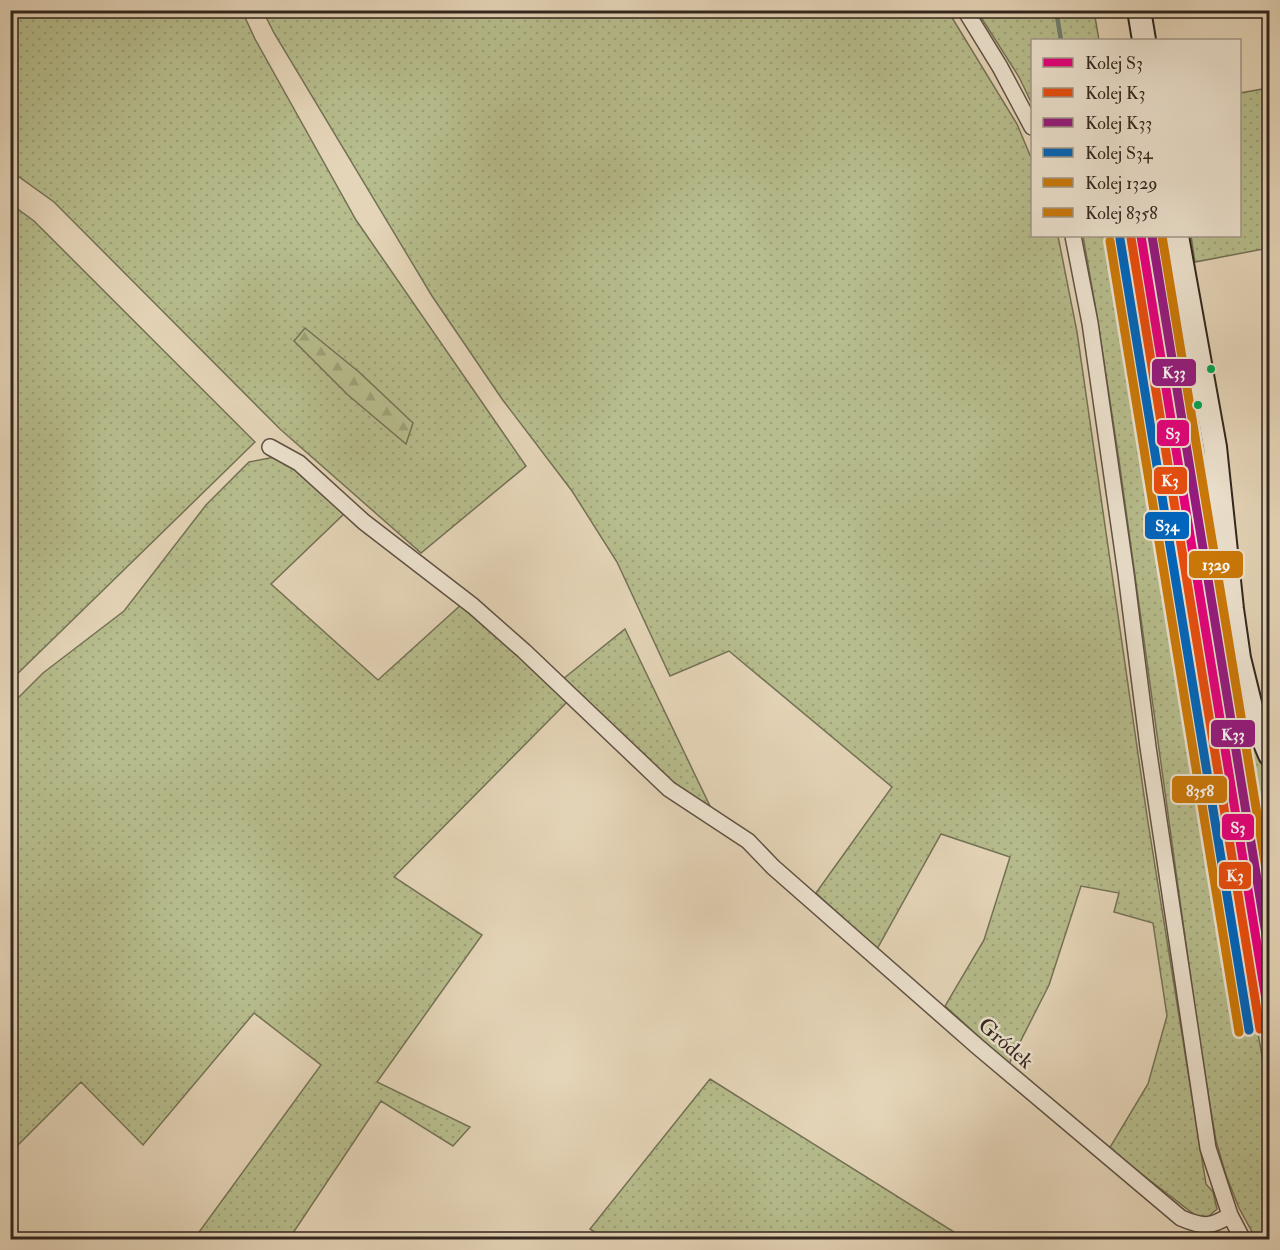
<svg xmlns="http://www.w3.org/2000/svg" width="1280" height="1250" viewBox="0 0 1280 1250" font-family="'IM FELL Double Pica',serif">
<defs>
<pattern id="grass-dots" width="8" height="8" patternUnits="userSpaceOnUse" patternTransform="scale(1.5)"><rect width="8" height="8" fill="#b7bd8d"/><path d="M2 2h.1M6 6h.1" fill="none" stroke="#9ea279" stroke-width="1.8" stroke-linecap="round"/></pattern>
<pattern id="forest-firs" width="22" height="20" patternUnits="userSpaceOnUse" patternTransform="scale(1.5)"><rect width="22" height="20" fill="#b7bd8d"/><path d="M5 1l3.5 6h-7zM16 11l3.5 6h-7z" fill="#9ea279"/></pattern>
</defs>
<rect width="100%" height="100%" fill="#e5d5b8"/>
<filter id="stains"><feTurbulence type="fractalNoise" baseFrequency=".00333" numOctaves="4"/><feColorMatrix values="0 0 0 0 .2 0 0 0 0 .09 0 0 0 0 .02 0 0 0 .5 -.17"/></filter>
<radialGradient id="worn" r=".72"><stop offset=".6" stop-color="#630" stop-opacity="0"/><stop offset="1" stop-color="#630" stop-opacity=".3"/></radialGradient>
<!-- grass -->
<path fill="url(#grass-dots)" stroke="#747256" stroke-width="1.5" d="M11,11H242L255,39L356,220L526,466L421,553L280,429L54,202L11,171Z
M263,11H948L1017,124L1032,160V236H1058L1077,332L1147,816L1206,1184L1213,1192L1217,1209L1208,1217L1195,1215L1109,1149L1148,1084L1167,1016L1153,923L1114,912L1119,893L1081,886L1049,985L1009,1064L945,1006L984,940L1010,857L941,834L877,949L816,893L892,787L729,651L670,676L617,562L572,491L502,399L432,296L274,33Z
M977,11H1094L1099,40H1032V104L1019,77Z
M1269,88V248L1195,262L1191,236H1240V93Z
M11,204L34,221L255,442L11,680Z
M1083,236H1131L1252,999L1269,1096V1239H1256L1239,1208L1226,1175L1216,1141L1199,1038L1119,460L1097,316Z
M280,456L346,512L271,584L378,680L463,603L567,702L394,877L482,935L377,1082L470,1127L453,1146L381,1101L289,1239H194L321,1065L254,1013L143,1145L81,1082L11,1152V705L43,673L124,611L206,505L249,462Z
M625,629L710,806L685,795L563,679Z
M1240,712L1269,780V919L1249,791L1253,793Z
M710,1079L962,1237L960,1240H607L590,1229Z"/>
<!-- forest -->
<path fill="url(#forest-firs)" stroke="#747256" stroke-width="1.5" d="M305,328L359,372L413,423L406,444L348,395L294,341Z"/>
<g fill="none" stroke-linecap="round" stroke-linejoin="round">
<!-- stream -->
<path stroke="#6f7e72" stroke-width="4.5" d="M1056,10L1061,40
M1266,786L1270,814"/>
<!-- street casing -->
<g stroke="#5f5244" stroke-width="18">
<path id="street" d="M965,10L1000,67L1032,127
M1073,236L1090,323L1126,574L1148,747L1208,1148L1230,1215L1243,1240
M270,447L299,463L364,522L473,606L524,651L669,789L748,841L773,867L978,1047L1181,1218C1202,1227 1211,1228 1230,1215
M10,1237L15,1240"/>
</g>
<!-- secondary casing -->
<g stroke="#32261e" stroke-width="26">
<path id="secondary" d="M1139,10L1144,40
M1177,236L1215,447L1232,609L1239,658L1253,715L1270,755"/>
</g>
<!-- street -->
<use href="#street" stroke="#eee4d1" stroke-width="15"/>
<!-- secondary -->
<use href="#secondary" stroke="#eee4d1" stroke-width="22"/>
<!-- rail-1 casing -->
<g stroke="#eee4d1" stroke-width="14">
<path id="rail-1" d="M1141,236L1270,1024"/>
</g>
<!-- rail-2 casing -->
<g stroke="#eee4d1" stroke-width="14">
<path id="rail-2" d="M1131,238L1260,1029"/>
</g>
<!-- rail-3 casing -->
<g stroke="#eee4d1" stroke-width="14">
<path id="rail-3" d="M1152,236L1270,959"/>
</g>
<!-- rail-4 casing -->
<g stroke="#eee4d1" stroke-width="14">
<path id="rail-4" d="M1120,239L1249,1030"/>
</g>
<!-- rail-5 casing -->
<g stroke="#eee4d1" stroke-width="14">
<path id="rail-5" d="M1162,236L1270,893"/>
</g>
<!-- rail-6 casing -->
<g stroke="#eee4d1" stroke-width="14">
<path id="rail-6" d="M1110,241L1239,1032"/>
</g>
<!-- rail-1 -->
<use href="#rail-1" stroke="#e5007d" stroke-width="9"/>
<!-- rail-2 -->
<use href="#rail-2" stroke="#e84d0f" stroke-width="9"/>
<!-- rail-3 -->
<use href="#rail-3" stroke="#951a80" stroke-width="9"/>
<!-- rail-4 -->
<use href="#rail-4" stroke="#0065bd" stroke-width="9"/>
<!-- rail-5 -->
<use href="#rail-5" stroke="#cc7908" stroke-width="9"/>
<!-- rail-6 -->
<use href="#rail-6" stroke="#cc7908" stroke-width="9"/>
</g>
<!-- markers -->
<g fill="#00a651" stroke="#eee4d1" stroke-width="2">
<circle cx="1211" cy="369" r="5"/>
<circle cx="1198" cy="405" r="5"/>
</g>
<g text-anchor="middle" stroke-width="5" stroke-linejoin="round" paint-order="stroke">
<!-- street labels -->
<g font-size="21" fill="#32261e" stroke="#eee4d1">
<text transform="translate(1006 1043) rotate(41)" y="7">Gródek</text>
</g>
</g>
<g stroke="#eee4d1" stroke-width="2">
<rect x="1151" y="358" width="46" height="29" rx="6" fill="#951a80"/>
<rect x="1156" y="419" width="34" height="28" rx="6" fill="#e5007d"/>
<rect x="1153" y="466" width="35" height="29" rx="6" fill="#e84d0f"/>
<rect x="1144" y="511" width="46" height="29" rx="6" fill="#0065bd"/>
<rect x="1188" y="550" width="56" height="29" rx="6" fill="#cc7908"/>
<rect x="1210" y="719" width="46" height="29" rx="6" fill="#951a80"/>
<rect x="1171" y="775" width="57" height="29" rx="6" fill="#cc7908"/>
<rect x="1221" y="813" width="34" height="28" rx="6" fill="#e5007d"/>
<rect x="1218" y="861" width="34" height="29" rx="6" fill="#e84d0f"/>
</g>
<g font-size="16" text-anchor="middle" font-weight="bold" fill="#fff">
<text x="1174" y="378">K33</text>
<text x="1173" y="439">S3</text>
<text x="1170" y="486">K3</text>
<text x="1167" y="531">S34</text>
<text x="1216" y="570">1329</text>
<text x="1233" y="740">K33</text>
<text x="1200" y="796">8358</text>
<text x="1238" y="833">S3</text>
<text x="1235" y="881">K3</text>
</g>
<!-- margin -->
<rect width="1280" height="1250" fill="none" stroke="#e5d5b8" stroke-width="36"/>
<rect x="12" y="12" width="1256" height="1226" fill="none" stroke="#32261e" stroke-width="3"/>
<rect x="18" y="18" width="1244" height="1214" fill="none" stroke="#32261e" stroke-width="1.5"/>
<!-- legend -->
<rect x="1031" y="39" width="210" height="198" fill="#eee4d1" stroke="#a39889" stroke-width="1.5"/>
<rect x="1043" y="58" width="30" height="9" fill="#e5007d" stroke="#a39889" stroke-width="1.5"/>
<text x="1085" y="69" font-size="18" fill="#32261e">Kolej S3</text>
<rect x="1043" y="88" width="30" height="9" fill="#e84d0f" stroke="#a39889" stroke-width="1.5"/>
<text x="1085" y="99" font-size="18" fill="#32261e">Kolej K3</text>
<rect x="1043" y="118" width="30" height="9" fill="#951a80" stroke="#a39889" stroke-width="1.5"/>
<text x="1085" y="129" font-size="18" fill="#32261e">Kolej K33</text>
<rect x="1043" y="148" width="30" height="9" fill="#0065bd" stroke="#a39889" stroke-width="1.5"/>
<text x="1085" y="159" font-size="18" fill="#32261e">Kolej S34</text>
<rect x="1043" y="178" width="30" height="9" fill="#cc7908" stroke="#a39889" stroke-width="1.5"/>
<text x="1085" y="189" font-size="18" fill="#32261e">Kolej 1329</text>
<rect x="1043" y="208" width="30" height="9" fill="#cc7908" stroke="#a39889" stroke-width="1.5"/>
<text x="1085" y="219" font-size="18" fill="#32261e">Kolej 8358</text>
<rect width="100%" height="100%" filter="url(#stains)"/>
<rect width="100%" height="100%" fill="url(#worn)"/>
</svg>
